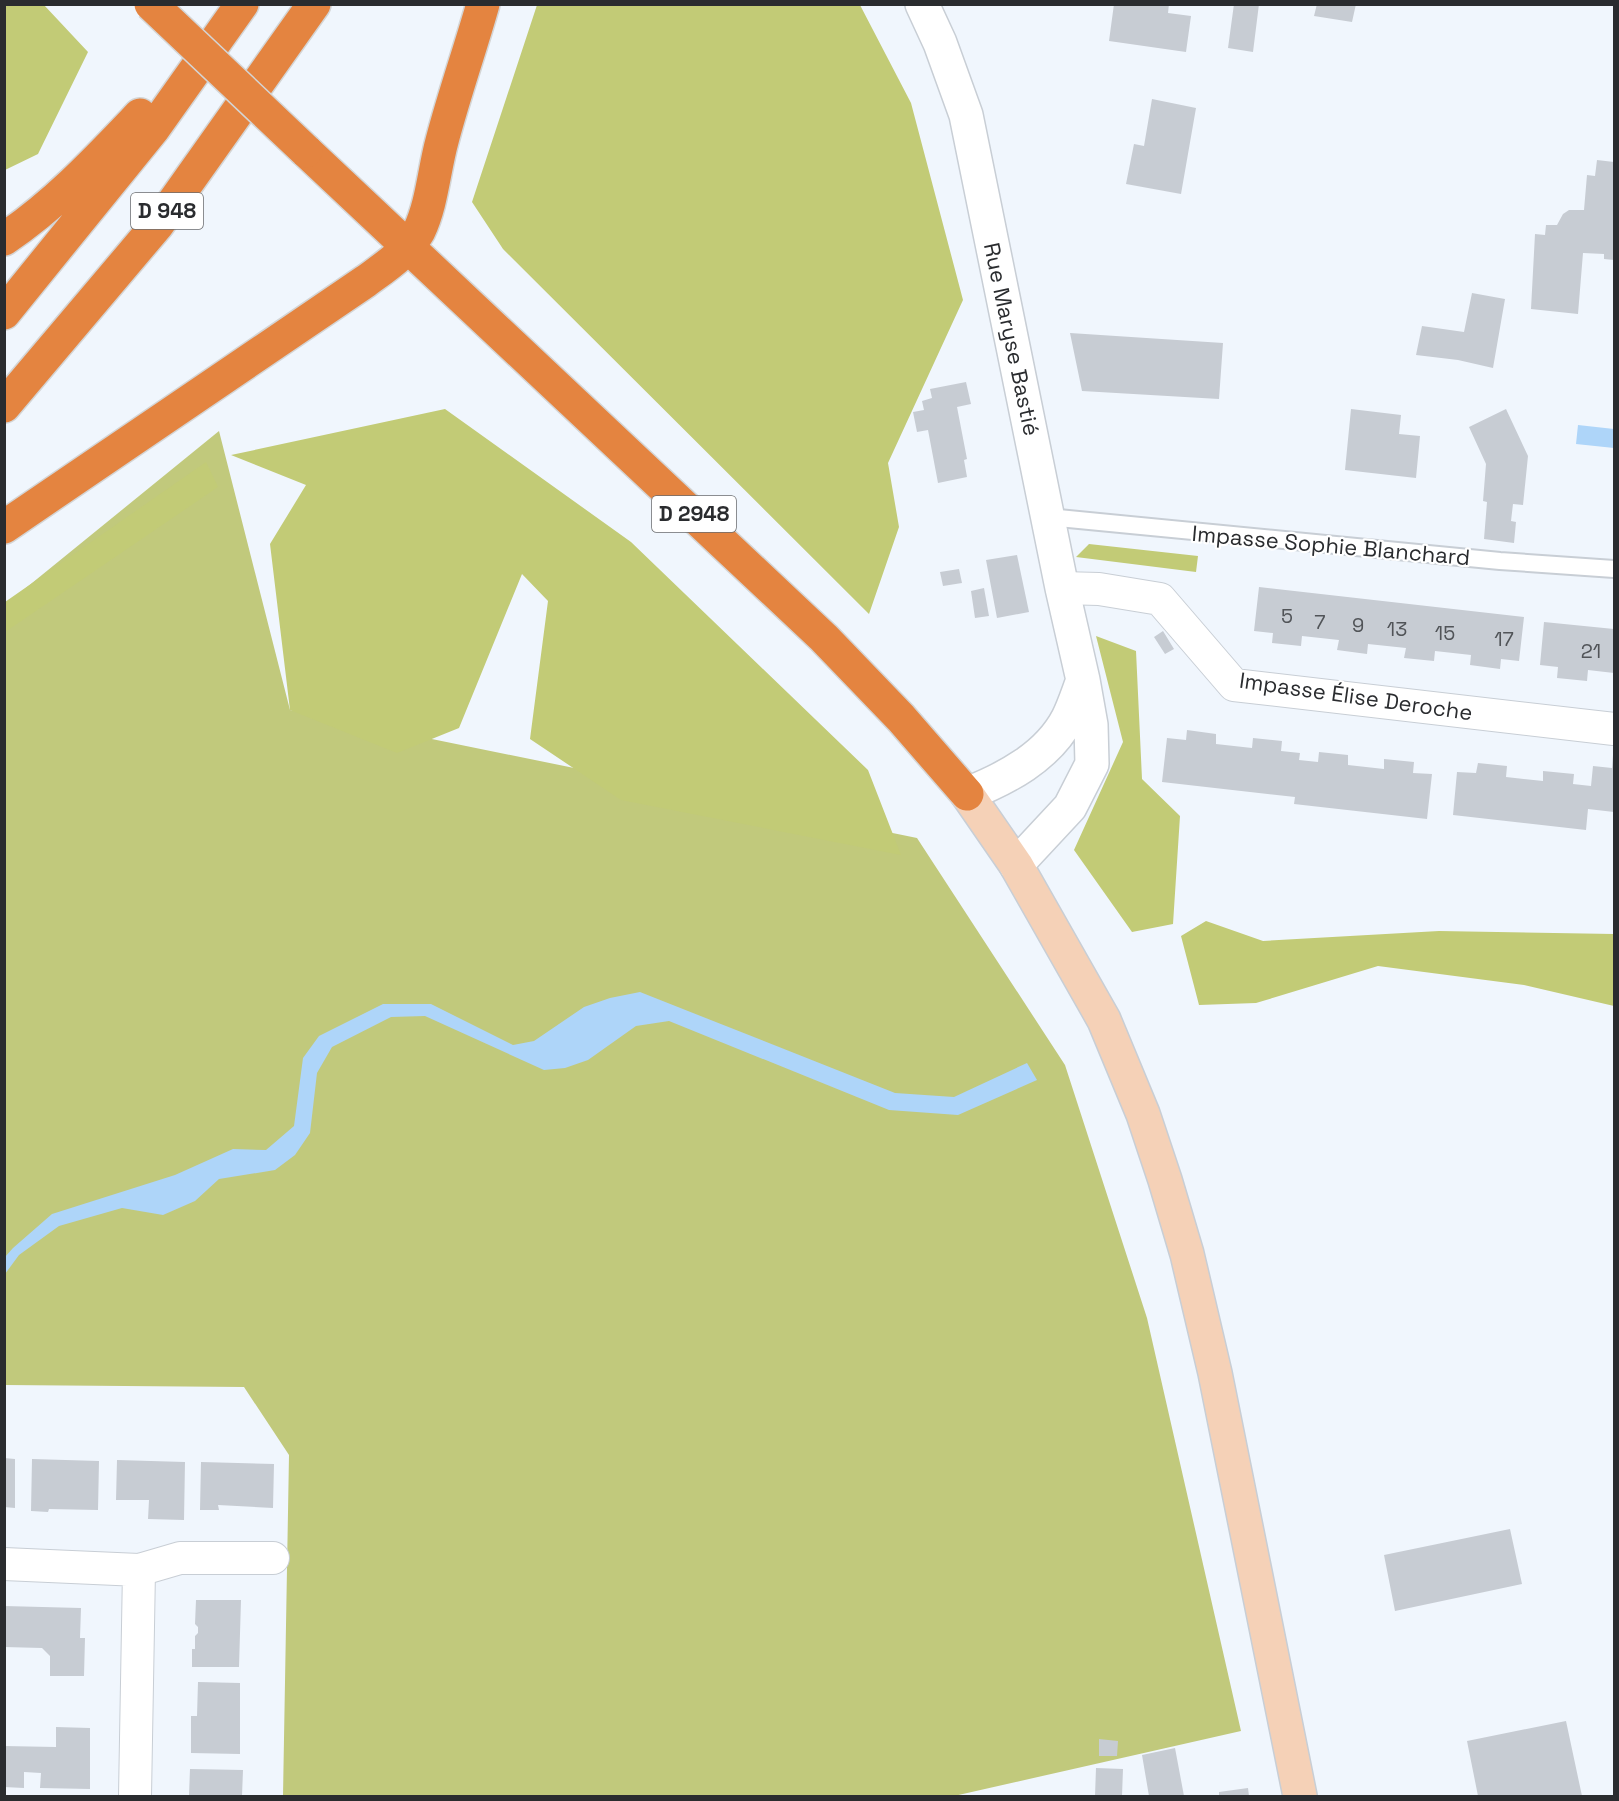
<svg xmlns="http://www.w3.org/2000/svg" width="1619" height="1801" viewBox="0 0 1619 1801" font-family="'Space Grotesk',sans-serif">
<rect width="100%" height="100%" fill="#f0f6fd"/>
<!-- green -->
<path fill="#c1c97c" d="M219,431L290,710L917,838L1065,1065L1147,1318L1241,1731L954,1796H283L289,1455L244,1387L5,1385V605Z"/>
<!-- forest -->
<path fill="#c2cb76" d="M5,4L44,5L88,52L38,154L5,170Z
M537,5H860L911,103L963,300L888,463L899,527L869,614L503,249L472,202Z
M445,409L631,542L868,770L901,855L621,800L530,739L548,601L522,574L459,728L397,753L290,710L270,544L306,485L231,455Z
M206,462L218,487L5,632V602Z
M1089,544L1198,556L1196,572L1076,557Z
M1096,636L1136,651L1142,779L1180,816L1173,924L1132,932L1074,850L1123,742Z
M1206,921L1263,941L1439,931L1614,934V1006L1524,985L1378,966L1256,1003L1199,1005L1181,936Z"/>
<!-- water -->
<path fill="#aed5f9" d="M1578,425L1614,429V448L1576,444Z
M640,992L895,1093L954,1097L1027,1063L1037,1080L958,1115L889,1110L669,1021L636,1026L588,1060L565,1068L544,1070L425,1016L391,1017L332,1047L317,1073L310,1133L295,1155L275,1170L219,1179L195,1201L163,1215L122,1208L59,1226L19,1255L5,1274V1257L13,1248L52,1214L175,1175L233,1149L266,1150L294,1126L303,1058L319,1036L383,1004H431L513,1045L534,1041L584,1007L610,998Z"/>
<!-- building -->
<path fill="#c7ccd3" d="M1114,4H1169L1168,13L1191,16L1186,52L1109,41Z
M1234,4H1259L1253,52L1228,48Z
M1317,4H1356L1352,22L1314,16Z
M1152,99L1196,108L1181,194L1126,184L1134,144L1144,146Z
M1597,160L1614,162V260L1604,259V254L1583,253L1578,314L1531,309L1535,234L1545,235L1546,225H1557L1563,214L1569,210H1584L1587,175L1595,176Z
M1472,293L1505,299L1493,368L1458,360L1416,355L1422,326L1464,332Z
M1070,333L1223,343L1219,399L1082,391Z
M966,382L971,404L957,407L967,459L964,460L967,477L938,483L928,430L917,432L913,412L924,410L922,401L932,398L930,389Z
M1351,409L1401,415L1399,434L1420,436L1416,478L1345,470Z
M1506,409L1528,456L1523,505L1513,504L1511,521L1516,522L1514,543L1484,539L1487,502L1483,501L1486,464L1469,427Z
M1017,555L1029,612L997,618L986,560Z
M959,569L962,583L943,586L940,572Z
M1259,587L1524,617L1519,661L1501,659L1500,669L1470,665L1471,655L1435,651L1434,661L1404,658L1406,648L1368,644L1367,654L1337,650L1339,640L1302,636L1301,646L1272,643L1273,633L1254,631Z
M984,588L989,616L975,618L971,591Z
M1544,622L1614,629V673L1588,670L1587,681L1557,678L1558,667L1540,665Z
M1163,631L1174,649L1165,654L1154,637Z
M1187,730L1216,734V744L1252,748L1253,738L1282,741L1281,751L1300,753L1299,760L1318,762L1319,752L1348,755V765L1384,769V759L1414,762L1413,773L1432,774L1427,819L1294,804L1295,797L1162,782L1167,738L1186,740Z
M1613,755H1614V812L1588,809L1586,830L1453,815L1457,772L1476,773L1478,763L1507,766L1506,777L1543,781V771L1574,774L1573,784L1591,786L1593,766L1612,768Z
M4,1458L15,1459V1508L4,1507Z
M32,1459L99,1461L98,1510L49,1509L48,1512L31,1511Z
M117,1460L185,1462L184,1520L148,1519L149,1500H116Z
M201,1462L274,1464L273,1508L218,1505L219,1510H200Z
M1510,1529L1522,1584L1395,1611L1384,1555Z
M196,1600H241L239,1667H192V1649H195V1636L198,1633V1627L195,1624Z
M4,1606L81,1608L80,1638H85L84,1676H50V1656L42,1648L4,1647Z
M198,1682L240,1683V1754L191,1753V1716H197Z
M1566,1721L1582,1796H1478L1467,1741Z
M56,1727L90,1728V1789L40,1788L41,1773L24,1772V1788L4,1787V1746L56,1747Z
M1099,1739L1118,1741L1117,1756H1099Z
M1175,1748L1184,1796H1149L1142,1755Z
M1096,1768L1123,1769L1122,1796H1095Z
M190,1769L243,1770L242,1796H189Z
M1248,1788L1249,1796H1219V1792Z"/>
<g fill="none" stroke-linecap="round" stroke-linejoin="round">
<!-- service casing -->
<g stroke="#c8ced5" stroke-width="20">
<path id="service" d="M1048,517L1500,561L1614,569"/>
</g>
<!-- minor casing -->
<g stroke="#c8ced5" stroke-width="34">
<path id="minor" d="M1062,588L1099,589L1160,599L1234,685L1614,729
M4,1564L139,1570L180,1558H273
M135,1796L139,1570"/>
</g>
<!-- tertiary casing -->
<g stroke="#c8ced5" stroke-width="36">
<path id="tertiary" d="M922,4L940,43L966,115L1062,588L1083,680L1091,725L1092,764L1070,807L1016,865
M967,794C1005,779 1048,757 1068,718C1074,706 1078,693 1083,680"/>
</g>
<!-- secondary casing -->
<g stroke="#c8ced5" stroke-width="36">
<path id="secondary" d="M967,794L1016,865L1104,1020L1143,1114L1165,1180L1187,1254L1215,1373L1300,1796"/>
</g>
<!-- trunk casing -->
<g stroke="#d4d5d5" stroke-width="36">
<path id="trunk" d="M306,151L824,638L901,718L967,794
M4,239C56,204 97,160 140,115
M4,313L154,128L242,4
M4,406L158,224L314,4
M4,527L366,281C385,267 407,253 419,231C432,204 434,170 442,141C454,95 470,50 483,4"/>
</g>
<!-- service -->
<use href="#service" stroke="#fff" stroke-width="16"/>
<!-- minor -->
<use href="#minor" stroke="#fff" stroke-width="32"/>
<!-- tertiary -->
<use href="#tertiary" stroke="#fff" stroke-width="33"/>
<!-- secondary -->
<use href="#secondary" stroke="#f5d1b7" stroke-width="33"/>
<!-- trunk -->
<use href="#trunk" stroke="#e48440" stroke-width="33"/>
<!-- trunk-bridge casing -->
<g stroke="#d4d5d5" stroke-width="36" stroke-linecap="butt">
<path id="trunk-bridge" d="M151,4L306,151"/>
</g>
<!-- trunk-bridge -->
<use href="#trunk-bridge" stroke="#e48440" stroke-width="33"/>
</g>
<g text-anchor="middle" stroke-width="4.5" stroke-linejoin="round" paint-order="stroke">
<!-- number labels -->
<g font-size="20" fill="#515458">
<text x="1287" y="623">5</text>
<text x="1320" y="629">7</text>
<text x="1358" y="632">9</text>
<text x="1397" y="636">13</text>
<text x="1445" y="640">15</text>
<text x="1504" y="646">17</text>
<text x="1591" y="658">21</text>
</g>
<!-- shield labels -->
<g fill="#fff" stroke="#6a6b6d" stroke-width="1.5">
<rect x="131" y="193" width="72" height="36" rx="4.5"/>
<rect x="652" y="496" width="84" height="36" rx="4.5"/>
</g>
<g font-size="21" font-weight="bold" fill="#2a2c2f">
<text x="167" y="218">D 948</text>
<text x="694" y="521">D 2948</text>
</g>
<!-- street labels -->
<g font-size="22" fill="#2a2c2f" stroke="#fff">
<text transform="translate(1012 339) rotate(78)" y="8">Rue Maryse Bastié</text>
<text transform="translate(1331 545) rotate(5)" y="8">Impasse Sophie Blanchard</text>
<text transform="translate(1356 696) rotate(8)" y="8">Impasse Élise Deroche</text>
</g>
</g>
<!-- border -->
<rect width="1619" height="1801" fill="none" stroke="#2a2c2f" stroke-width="12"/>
</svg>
